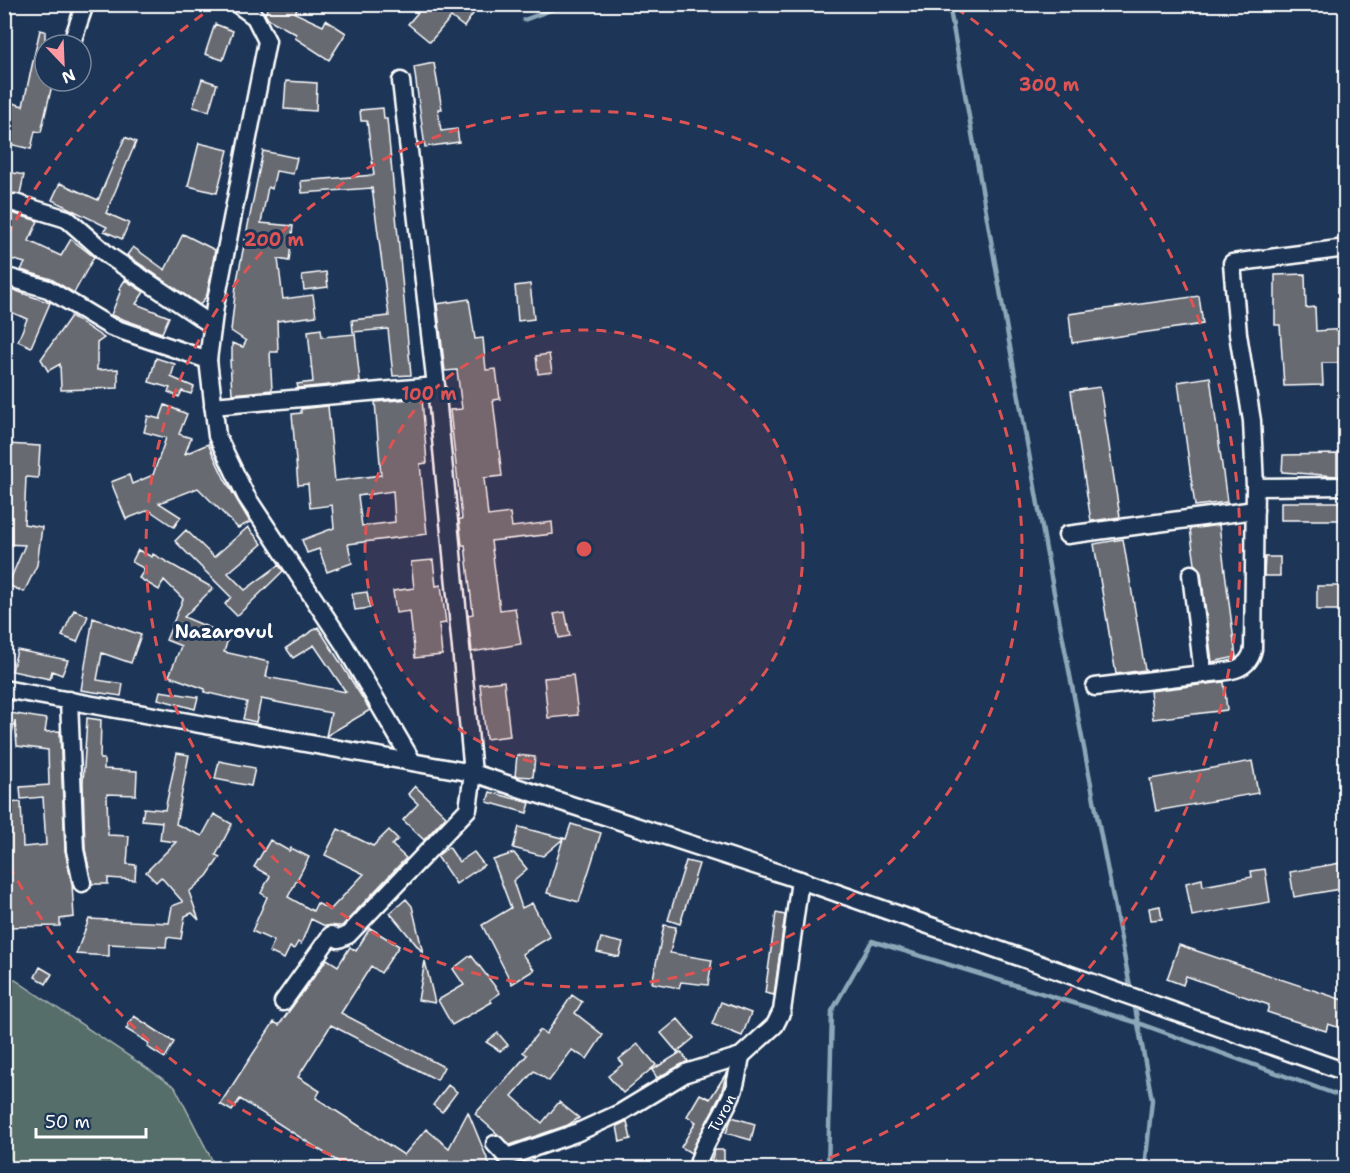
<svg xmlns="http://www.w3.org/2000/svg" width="1350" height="1173" viewBox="0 0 1350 1173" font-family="'Shantell Sans',sans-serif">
<rect width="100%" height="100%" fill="#1d3557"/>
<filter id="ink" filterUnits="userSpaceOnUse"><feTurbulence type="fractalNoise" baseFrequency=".0167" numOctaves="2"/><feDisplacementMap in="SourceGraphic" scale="12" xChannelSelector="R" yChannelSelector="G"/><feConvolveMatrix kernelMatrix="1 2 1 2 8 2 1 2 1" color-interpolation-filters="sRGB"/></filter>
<g filter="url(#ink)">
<!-- green -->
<path fill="#566e6b" stroke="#aab6b5" stroke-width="1.5" d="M5,973L175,1087L216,1168H5Z"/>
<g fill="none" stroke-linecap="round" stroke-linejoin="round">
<!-- stream -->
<path stroke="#8da7b8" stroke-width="4.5" d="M949,4L1050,572L1131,991
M524,20L567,4
M1134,1002L1152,1100L1145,1168
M828,1168L832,1011L872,941L1138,1023L1346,1098"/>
</g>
<!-- building -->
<path fill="#686b72" stroke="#fff" stroke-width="1.5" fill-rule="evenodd" d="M270,4H300L295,13L323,26L326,20L346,33L329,60L295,38L296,34L268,19L265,14Z
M425,4H480L464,27L451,17L430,42L408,24Z
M215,24L233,31L223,60L205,54Z
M40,30L45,31V81H53L41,132L35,131L31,149L5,143L13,103L23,106Z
M434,63L442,109H438L441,131L457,129L459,142L425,147L414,67Z
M202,79L217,84L209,111L193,107Z
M286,81L317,83L316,111L284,109Z
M383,108L384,119H387L411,375L393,376L388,329L353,332L352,320L389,316L372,188L302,193L301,181L374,175L367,121H361L360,110Z
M125,137L136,142L106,213L129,223L122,239L104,231L107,227L52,200L60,183L98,200Z
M199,143L228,150L217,193L188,186Z
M263,151L297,158L293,174L276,171L272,189L268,187L261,223L293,226L289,261L278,259L283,299L313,295L316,316L277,321L278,352H270L272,390L232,394L230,360H232V343L243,347L246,341L231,331L236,285Z
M4,171L24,175L20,194L4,193Z
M6,208L12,213L38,221L29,241L61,256L71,239L94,257L74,293L51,279L21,270L25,263L4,257Z
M183,234L215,250L207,295L200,305L127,255L133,247L165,270Z
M326,272L328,287L304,290L302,275Z
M1305,274L1306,308L1315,307L1316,331L1346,329V363H1322L1323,385L1284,386L1280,325H1275V275Z
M125,280L144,292L136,304L169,317L162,333L111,315L121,290L119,289Z
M530,284L534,319L518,321L515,286Z
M11,289L50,303L31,347L18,341L27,319L4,309Z
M1199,296L1203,324L1072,343L1069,314Z
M469,299L475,339L483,338L486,370L496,369L500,399L493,400L502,476L484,478L488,516L510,513L512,527L552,522L553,534L491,541L500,610L515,608L521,644L472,652L468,615L473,614L465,545H462L459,519H462L450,410L462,409L457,370L445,371L437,304Z
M71,316L104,338L97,343V370L118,369V388L61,390L60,364L48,371L41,359Z
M321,329L322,337L355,334L360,382L298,388L297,384L313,382L308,331Z
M549,354L552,372L538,374L536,356Z
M156,358L175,364L171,377L194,387L191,394L182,391L179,397L168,392L170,388L149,382Z
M1210,377L1227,502L1195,506L1178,382Z
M1100,387L1120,517L1091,521L1071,391Z
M422,398L427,463L420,464L427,534L348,544L352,563L327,572L319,549L307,553L302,540L334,528L332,505L310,508L308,484L298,485L292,414L301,413V409L328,406L335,481L381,475L375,402ZM393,491L395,522L362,526L358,496Z
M165,405L187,414L179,434L191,438L185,454L208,444L225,480L250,522L238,528L198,488L159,503L181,517L174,527L149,510L126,519L111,482L129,475L132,484L153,475L166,438L144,432L148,416L160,419Z
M7,444L40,446L38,478L26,477L24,524L42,527L37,565L24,592L8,585L25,545L4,544Z
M1337,454V476L1282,472L1283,455Z
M1281,502H1346V520H1281Z
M1219,525L1236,657L1212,662L1201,573L1195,564L1190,529Z
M248,527L262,544L228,573L245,590L279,565L283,571L237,616L225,604L231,597L175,541L186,530L214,557Z
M1123,539L1145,670L1116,674L1094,544Z
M138,550L152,557L153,554L213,588L184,617L229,636L224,652L269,662L266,677L346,692L314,645L293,658L286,648L318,627L370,710L326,736L331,713L261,699L256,722L243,719L247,702L204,692L205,689L169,676L181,646L166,640L183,599L164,580L159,590L139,578L145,569L132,562Z
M1265,557H1280V576H1264Z
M433,560L436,586L441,585L446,623L439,624L442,655L415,658L410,611L396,613L393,591L414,588L411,562Z
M1317,586H1346V610H1317Z
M367,592L370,608L355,610L352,594Z
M74,610L88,616L77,642L62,636Z
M565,612L570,636L559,638L554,614Z
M93,618L141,635L131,663L102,653L97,680L123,684L121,696L81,690Z
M17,650L68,660L62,675L52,671L50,679L12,671Z
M573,675L578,715L548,718L544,678Z
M504,681L510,736L486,739L480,684Z
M1224,682L1227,710L1153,719L1150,691Z
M160,691L198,697L195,709L158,699Z
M4,712L47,719L45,732L60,731L65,850L72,884L74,917L60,919V926L4,927V803L21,802L23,847L46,845L43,797L21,799L20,787L49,785L48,750L17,746L15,721L8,747H4Z
M87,718L101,720L100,759H104V769L137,771L136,795L107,794L108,835L129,836L127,864L136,865L135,880L108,878V884H92L85,849L83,783Z
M177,753L189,755L176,824L202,836L214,814L232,824L216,855L220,857L207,876L189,892L199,920L192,913L185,916L181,939L167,937L166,947L109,944V956L76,954L89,919L169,923L172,906L183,902L161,877L156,882L146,872L176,842L160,840L162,822L142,820L144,808L165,810Z
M517,755L535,757L533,777L515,776Z
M219,761L255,768L251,786L215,779Z
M1252,761L1258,793L1156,811L1150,779Z
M415,786L446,816L424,840L403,820L418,804L408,794Z
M490,792L530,803L527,813L487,802Z
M571,824L601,833L579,902L547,893L563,839L543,856L513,848L519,827L566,839Z
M338,829L373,846L389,830L398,839L392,845L406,858L342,926H325L311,919L301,944L298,942L294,949L290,947L284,959L269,952L274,941L252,931L267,897L261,893L270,876L254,867L270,840L289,851L291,848L309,857L288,897L313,911L317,903L330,910L364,874L325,855Z
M449,847L459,862L474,852L484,865L456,884L437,856Z
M514,853L527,869L513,881L522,908L532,903L550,937L522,954L534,970L512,984L482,925L511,908L493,860Z
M686,861L699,864L680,924L668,920Z
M1346,862V888L1294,897L1290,872Z
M1265,869L1270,902L1192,916L1186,883L1202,879L1203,886L1252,877L1251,871Z
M406,899L412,906L423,953L390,913Z
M1160,906L1162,919L1151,920L1149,908Z
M776,913L785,915L774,995L765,993Z
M664,925L676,927L670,953L712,960L708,985L681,982L679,988L652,983Z
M370,928L399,946L381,973L371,966L341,1013L444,1067L437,1080L331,1025L298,1077L320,1091L316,1098L404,1155L426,1129L449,1148L468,1112L491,1168H348L240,1099L232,1111L220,1104L274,1022L279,1025L327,959L338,966L350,947L356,951Z
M601,938L623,943L619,957L597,952Z
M1179,945L1346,1001V1030L1328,1024L1326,1031L1288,1019L1267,1012L1269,1005L1186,976L1183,985L1167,979Z
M471,955L500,993L490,1000L492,1002L452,1025L438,1000L464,985L453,969Z
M425,961L435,1003L418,1000Z
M40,967L52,974L46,984L35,977Z
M572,995L582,1002L575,1013L603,1035L587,1059L572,1050L549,1081L534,1071L512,1096L542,1123L559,1102L579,1118L568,1125L510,1145L475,1114L527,1055L523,1052L540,1030L546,1034Z
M721,1002L751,1013L742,1036L712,1024Z
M134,1016L174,1042L165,1058L147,1047L149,1043L126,1029Z
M678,1019L694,1038L677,1052L661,1033Z
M498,1033L508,1045L500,1051L486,1042Z
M638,1044L656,1065L623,1093L608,1076L623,1064L619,1059Z
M681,1052L688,1061L657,1078L652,1070Z
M727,1072L721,1094L691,1153L681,1147L696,1122L687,1116L700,1094L710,1099Z
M448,1085L457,1092L442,1112L433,1105Z
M732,1117L755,1124L751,1140L726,1133Z
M627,1121L631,1139L620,1142L617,1126Z
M715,1150H724V1168H709Z"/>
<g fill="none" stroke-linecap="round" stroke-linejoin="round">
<!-- minor casing -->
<g stroke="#fff" stroke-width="21">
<g id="minor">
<path d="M237,4L255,17L267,41L215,306L208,360L217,436L246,496L343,643L412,761"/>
<path d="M71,45L85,4"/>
<path d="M15,203L67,219L109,256L212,325"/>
<path d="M4,276L48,289L111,327L208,360"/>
<path d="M213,406L436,386"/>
<path d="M1255,487L1346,486"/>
<path d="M1067,535L1255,510"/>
<path d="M1203,674C1223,671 1248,674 1253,649L1255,487L1252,421L1238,334L1232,263L1346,248"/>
<path d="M1095,687L1203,674L1191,574"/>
<path d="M4,689L473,773L800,880L1346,1072"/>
<path d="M69,700L75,850L82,883"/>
<path d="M283,1002L331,935L339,939L348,935L468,809L473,773L436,386L401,81"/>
<path d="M495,1144L507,1157L576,1133L620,1113L686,1073L741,1056L775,1025L782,1011L800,880"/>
<path id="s1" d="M698,1168C697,1151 727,1111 734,1089C737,1078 739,1067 741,1056"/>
</g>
</g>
<!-- minor -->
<use href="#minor" stroke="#1d3557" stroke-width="16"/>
</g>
</g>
<!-- distance rings -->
<circle cx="584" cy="549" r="219" fill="#de5353" fill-opacity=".12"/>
<g fill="none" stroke="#de5353" stroke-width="3" stroke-dasharray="10 8">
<circle cx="584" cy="549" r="219"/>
<circle cx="584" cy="549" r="438"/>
<path d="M365 1168A657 657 0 0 1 7 862M7 236A657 657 0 0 1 212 8M956 8A657 657 0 0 1 803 1168"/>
</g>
<g text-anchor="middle" stroke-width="6" stroke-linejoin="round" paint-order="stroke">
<!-- street labels -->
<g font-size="15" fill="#fff" stroke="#1d3557">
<text dy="5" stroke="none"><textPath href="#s1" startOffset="60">Turon</textPath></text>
</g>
<!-- quarter labels -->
<g font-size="18" font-weight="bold" fill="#fff" stroke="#1d3557">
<text x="224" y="638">Nazarovul</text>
</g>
</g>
<circle cx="584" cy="549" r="9" fill="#de5353" stroke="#1d3557" stroke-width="3"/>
<g font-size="18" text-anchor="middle" font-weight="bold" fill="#de5353" stroke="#1d3557" stroke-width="6" stroke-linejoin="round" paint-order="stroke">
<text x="1049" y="91">300 m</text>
<text x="274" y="246">200 m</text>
<text x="429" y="400">100 m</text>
</g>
<!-- margin -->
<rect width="1350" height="1173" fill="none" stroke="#1d3557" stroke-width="24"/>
<rect x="12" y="12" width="1326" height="1149" fill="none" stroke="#fff" stroke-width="2" filter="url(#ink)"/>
<!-- north arrow -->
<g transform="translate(63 63) rotate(157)"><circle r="28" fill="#1d3557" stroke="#77869a" stroke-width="1.5"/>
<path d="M0-4.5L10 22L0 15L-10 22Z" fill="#ff9aa2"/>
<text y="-9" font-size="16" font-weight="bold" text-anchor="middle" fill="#ffffff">N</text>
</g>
<!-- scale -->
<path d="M36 1128v9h110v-9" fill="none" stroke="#ffffff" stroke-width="3"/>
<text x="45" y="1128" font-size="18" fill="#ffffff" stroke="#1d3557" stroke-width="4.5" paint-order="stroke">50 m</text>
</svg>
